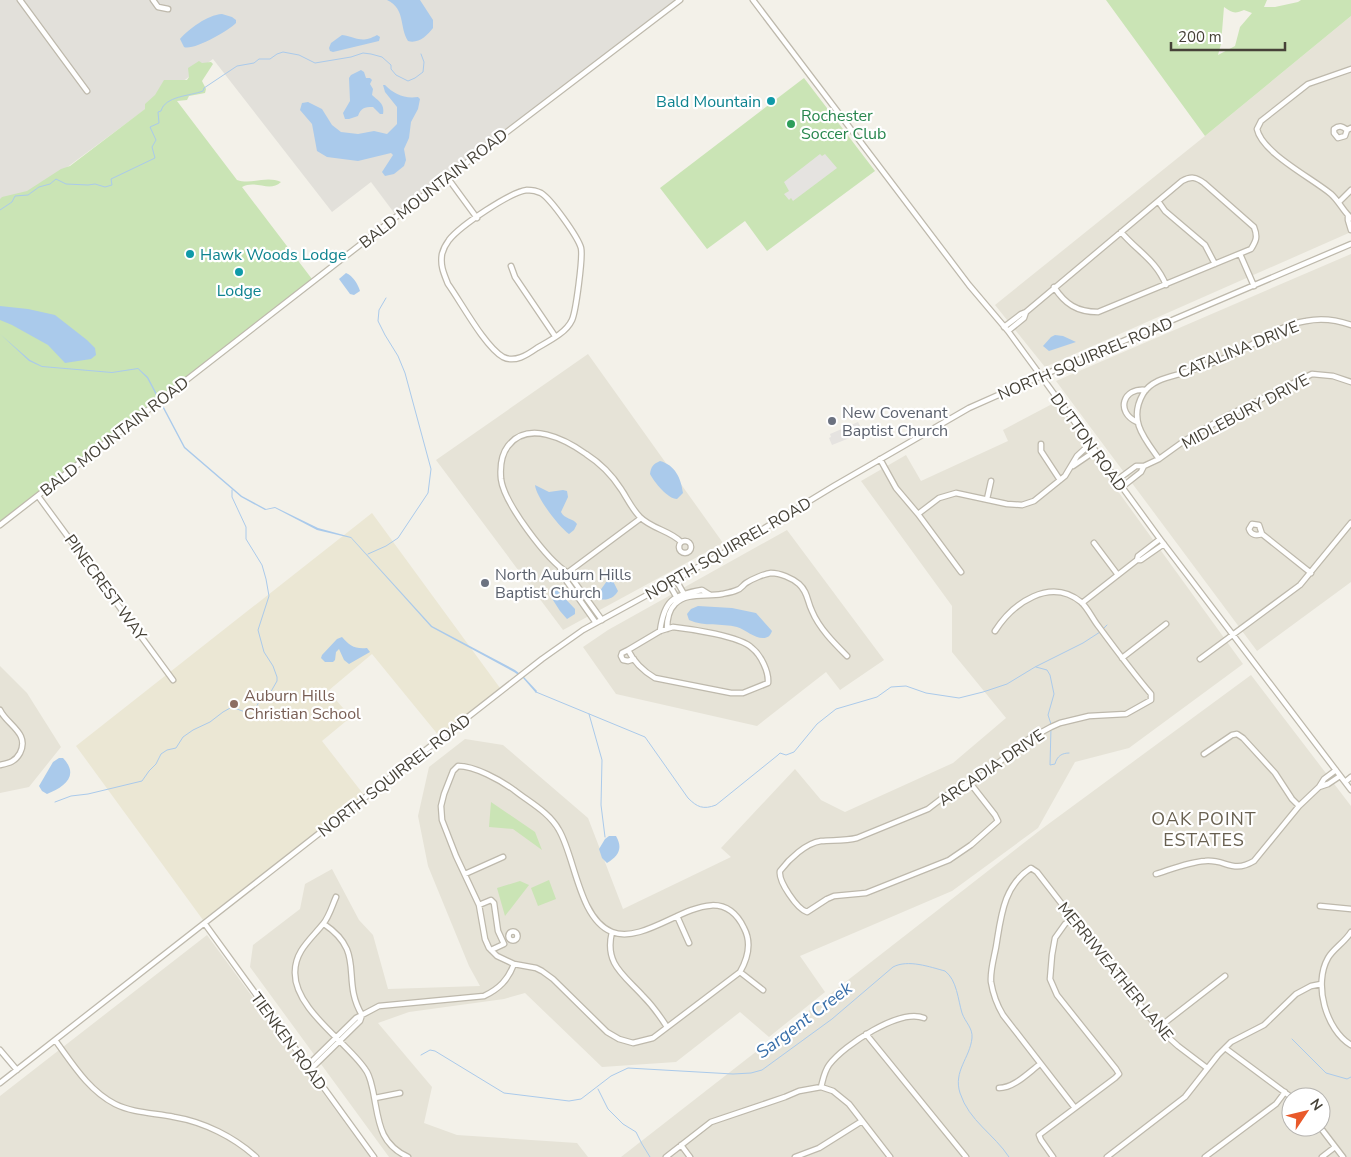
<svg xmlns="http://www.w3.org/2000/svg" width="1351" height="1157" viewBox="0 0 1351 1157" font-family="'Nunito Sans',sans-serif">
<rect width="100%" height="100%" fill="#f3f1e9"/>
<!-- residential -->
<path fill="#e6e3d7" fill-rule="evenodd" d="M1351,16V232L1045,367L995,305L1205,136Z
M1351,254V582L1257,651L1056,381Z
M588,354L723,543L563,630L436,460Z
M1054,403L1243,664L1129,748L1075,762L1038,828L952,891L800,956L825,992L769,1037L740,1012L676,1062L602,1067L525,993L504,999L409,1012L378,1023L432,1087L424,1123L457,1135L577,1143L588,1157H389L250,967L253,945L300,909L305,884L332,869L359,920L373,935L388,989L480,986L469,966L428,866L418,816L429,767L465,739L503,745L588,818L623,909L731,857L721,848L795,769L821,800L845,812L953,763L1006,718L952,652V606L861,481L906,455L921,481L1008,441L1003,430Z
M787,530L884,660L840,690L826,672L757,726L616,694L583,647L608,630Z
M0,666L27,693L61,747L29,787L0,793Z
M1251,675L1351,806V1157H621L1043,828ZM1291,1097H1321V1127H1291Z
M207,935L370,1157H0V1096Z"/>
<!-- industrial -->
<path fill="#e2e0da" d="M0,0H678L395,214L371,182L332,212L213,59L0,217Z"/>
<!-- education -->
<path fill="#ebe7d4" d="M372,513L500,688L439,736L372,654L328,691L351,717L322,741L364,795L203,920L76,746Z"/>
<!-- green -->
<path fill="#cae4b5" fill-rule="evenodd" d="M1106,0H1267L1264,7H1275L1298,2L1301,0H1351V16L1205,136ZM1224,7C1232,13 1235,14 1244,10L1252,13L1240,27L1235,46L1218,55L1221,44Z
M199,61L202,63L211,62L213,64L202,81L206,89L205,93L189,96L187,100L177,101L237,180C252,185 266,175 281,182C269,193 256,179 242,187L312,279L0,523V199L2,197L27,191L61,169L70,166L145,109V104L155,95L164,80H187L189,77L188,68Z
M804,78L875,171L767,251L745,221L707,249L660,188Z
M491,802L535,832L542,850L513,829L489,827Z
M549,880L556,899L538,906L531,888Z
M520,881L529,885L505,916L497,888Z"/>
<!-- parking -->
<path fill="#e5e3e0" d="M820,154L822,156L825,154L837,168L793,201L791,198L789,200L784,194L789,191L784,182Z
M858,422L862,430V433L832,445L829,438L831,437L830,434Z"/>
<!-- water -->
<path fill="#aacaeb" d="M387,0H420L433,20V28C427,36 418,44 408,41C399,27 406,9 387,0Z
M222,14L232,17L236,20V23C228,31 193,51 184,47L180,39C189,29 207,15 222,14Z
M342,35C357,37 361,44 377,35L380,37L379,41L333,52L330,51L329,48L331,43Z
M361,70L364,72L366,78H370L372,80L370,84L373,89L372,95C378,101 385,103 383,114H380L373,107C364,107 361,108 358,116L349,119H345L343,113L350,101L349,78L351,75Z
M383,85H385C394,94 404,99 418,97L420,99L418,109L411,122L409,138L404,149L406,160L404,166L394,174L385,176L382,172L393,155L391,153L358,161L327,157L317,151L312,124L300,110L302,103L308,102L322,109L332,125L341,132L358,134L374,131L387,134L397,124V107L385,92Z
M346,273C353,276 358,284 360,291L354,295L350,294L339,279Z
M0,306L28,309L55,315L87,340L95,348L96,355L91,359L65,363L48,345L12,325L0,320Z
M0,334L30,360L42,366L112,372L138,368L148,377L185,447L242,496L266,509L275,507L318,528L351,537L432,626L515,670L524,677L537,691L536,693L523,678L514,672L431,627L351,538L317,530L275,508L265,510L241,497L184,448L147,378L138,369L112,373L42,367L29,361Z
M1055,335L1063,336L1076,342L1049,351L1043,346L1051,337Z
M660,461C675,465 681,478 683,493L677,499C668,499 654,482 650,474C651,467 653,464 660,461Z
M535,485L549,492L563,490L567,491L568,497L561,512C564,519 573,518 577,524L574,530L569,534C559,527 536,497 535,485Z
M609,578L612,579L618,591C614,598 607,601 599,599L597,595Z
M556,589L575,609V614L567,619L560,611L551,597Z
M698,606L732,608L756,613L772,631C770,636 768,638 763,638C754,638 746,630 737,627C721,623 705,627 689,620L687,614L691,609Z
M342,637C350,646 354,649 367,648L370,652L349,664L344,660L339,649L336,652L335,660L333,662H325L321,658L322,655L337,639Z
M59,758H63C80,776 64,787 47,794L42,791L39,786L53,762Z
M609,836H616C623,848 619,856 607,863L602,858L599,849L605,839Z"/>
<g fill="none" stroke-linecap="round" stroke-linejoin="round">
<!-- stream -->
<path stroke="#aacaeb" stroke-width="1" d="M0,210L12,202L15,196L28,195L39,187L50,184L56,179L66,184L88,185L95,184L105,187L112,185L111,179L155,158L152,147L156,140L150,127L159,123L158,112L161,111C165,96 190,96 203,91L204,88L237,66L254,63L259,59H270L277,54L283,52L299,55L315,63L351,57L363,53L371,54L382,57L391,65V69L396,75L408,81L415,78L423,72L424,62L421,54
M368,554L386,546L398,538L428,493L431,469L405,373L398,356L385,335L378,321L379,310L386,298
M1103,629L1107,625
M1036,667L1047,670L1050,675L1054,694L1048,715L1051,724
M536,692L645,737L688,798C697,807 703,810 716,805L778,755L780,753L786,755L794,752L817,724L836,709L877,697L891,687L906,686L926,693L959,698L983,692L1007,684L1035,667L1083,643L1100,632
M589,714L602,760L601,805L605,837
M1051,728L1050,765L1055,764C1057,756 1062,753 1069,753
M55,802L71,796L88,794L142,781L149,771L156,764L161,754L167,750L176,748L183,737L193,730L210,722L223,712L232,707L245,712L251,711L256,707L261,699L269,695L277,681V677L273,666L264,652L258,630L269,596L266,579L262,565L246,539V527L232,497V490
M1292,1039L1326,1073L1347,1079L1351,1077
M421,1055L430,1050L435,1051L504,1093L569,1101L581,1099L611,1076L628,1068L733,1074L751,1073L762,1070L832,1019L893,967C908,959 930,967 945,971C957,980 958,1000 962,1013C965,1022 973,1028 972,1038C970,1058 953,1071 960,1093C969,1121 994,1134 1009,1157
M598,1089L608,1109L623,1124L636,1132L642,1144L650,1157"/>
<!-- minor casing -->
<g stroke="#beb9ac" stroke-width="7">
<path id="minor" d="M20,0L87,91
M153,0L158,7L168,9
M753,0L969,285L1008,331L1041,376L1160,539L1351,790
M1351,69L1308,84L1261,121L1257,129C1262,153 1312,178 1331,194C1339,201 1343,211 1351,218
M1347,130L1345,136L1338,138L1334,133V129C1339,125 1342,126 1347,130L1351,128
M447,177L477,218
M527,190C532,190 537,191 541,193C551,199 578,237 581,248C583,257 576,311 572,320C566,333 549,341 537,348C527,355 515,363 503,357C485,347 461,302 448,284C444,274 440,266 442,254C443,250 446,244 449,240C460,226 510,192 527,190Z
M1158,201L1165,211L1205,245L1215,264
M1339,202L1351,190
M1348,215V220L1351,230
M1121,232C1138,252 1156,260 1166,285
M1240,254L1254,286
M511,266L515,277L555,336
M1026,312L1182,181C1191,176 1196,177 1204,183L1254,227C1258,237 1256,241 1251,249L1098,312C1077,312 1065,304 1054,287
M1004,327L1021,314L1026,312L1024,318L1008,331
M1137,422C1115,412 1123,387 1146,390
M1041,444V451L1060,480
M880,459L896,488L918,514L961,572
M1159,459C1144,438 1128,420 1143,394C1151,380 1169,377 1183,373C1202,367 1222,360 1240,351C1261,340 1281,325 1306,321C1320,318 1337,320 1351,325
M1073,466L1095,451
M1117,480L1136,466H1144L1159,459L1184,441L1225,417L1312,374L1333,376L1351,382
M1122,487L1141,472L1144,466
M38,496L173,680
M987,499L991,481
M918,514L939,498L956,493L1007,504L1022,505L1034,501L1065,476L1077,456L1090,444
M0,525L419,199L680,0
M1262,534C1256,536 1251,535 1249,529L1252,524L1259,525L1262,534L1311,573
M679 547a6 6 0 1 1 12 0a6 6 0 1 1-12 0Z
M1094,543L1118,575
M1137,560H1141L1164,544
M560,568L563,576L596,623
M563,576L641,518
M676,580L684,594
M669,584L677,598
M1082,603L1137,560L1138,556L1160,539
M602,620L568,573C547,560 504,503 501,479C500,468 501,455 508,446C528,420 565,439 586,454C600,463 612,475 621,489C627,498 632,509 640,517C652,529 671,531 681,542
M673,627C691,629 740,636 752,648C761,655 769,672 768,683L743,693H731L655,678C643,671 634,662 628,650L660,631Z
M667,629C667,620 668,611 675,604C686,592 707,597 722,594C727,593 733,592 737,590C741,589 743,585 746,583C752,579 764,574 771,573C780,573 792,578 799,584C808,592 807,601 812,611C819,628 834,643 847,656
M660,631C664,600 673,595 702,590L710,595
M628,650L622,653L621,656L623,660L628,661L634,659
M1122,658L1166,624
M1200,659L1300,585L1351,523
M0,710C7,725 30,733 20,753C15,762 9,763 0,765
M1204,754L1232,735L1237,734L1243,738L1275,773L1292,799L1299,806
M458,766C475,766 500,780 514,790C529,802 549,812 559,830C575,857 579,919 612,932C654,948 715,868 744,928C752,943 748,958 740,972L653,1038L633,1043L619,1039L607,1032L553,979L542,971L536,968L514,964L497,956L489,948L485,939L479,905L456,856L442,820L441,806L444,794L453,771Z
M1345,782L1351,777
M970,783L995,815L998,821L971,845L949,860L866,893L834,896L827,899L807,912C797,909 778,881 780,871C789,859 806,843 821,841C834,840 845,841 857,838L928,809L945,796L978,779L1027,740L1051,727L1060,723L1089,716L1126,714L1151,700V694C1133,673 1116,650 1099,627C1093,620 1088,608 1081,602C1050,577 1013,603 995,631
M1319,787L1328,784L1340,776
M465,874L503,857
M1156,874C1172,869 1189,862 1205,861C1226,859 1232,874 1254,861L1299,806L1319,787L1324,779L1336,770
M336,897C332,906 329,917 323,924C311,939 295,951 295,972C294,1009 347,1042 365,1069C370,1075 371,1083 373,1091C379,1120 378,1143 408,1157
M479,905L491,900L494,903L498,931L504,944L491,950
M1320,906L1351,909
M677,916L689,943
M205,924L374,1157
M324,924C367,953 340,978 362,1015L379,1006L484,996C499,989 508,980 514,964
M508.5 936a4.5 4.5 0 1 1 9 0a4.5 4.5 0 1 1-9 0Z
M612,932C604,964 624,975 643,996C652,1005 660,1016 667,1027
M1351,932C1345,942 1333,949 1328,958C1313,984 1326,1030 1351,1045
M740,972L763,990
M1158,1028L1225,976
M866,1034L966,1157
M55,1040C72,1063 88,1090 115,1104C133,1113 155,1113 174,1117C204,1122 234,1137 256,1157
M1225,1048L1291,1097
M0,1050L17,1070
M307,1066L356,1018L362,1015L360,1021L310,1070
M0,1083L542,659L583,630L722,554L834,486L969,408L1041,376L1351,244
M821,1087C823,1080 824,1072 829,1065C844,1045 900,1008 924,1018
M999,1088C1014,1088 1028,1073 1040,1064
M375,1098L400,1093
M1075,1108L1003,1015C997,1005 993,994 991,982C990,971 994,958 996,947C1001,917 1003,886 1031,868L1037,872L1158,1028L1178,1046L1207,1068
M1320,1127L1343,1157
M681,1145L690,1157
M666,1157L711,1122L785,1097L799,1091L821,1087L833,1091L849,1104L890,1157
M795,1157L819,1148L862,1121
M1053,1157L1041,1140L1039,1135L1115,1078L1119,1074L1116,1069L1057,995L1050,979L1052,955L1055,938L1065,924L1073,918
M1107,1157L1185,1097L1218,1055L1231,1042L1264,1025L1296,994L1311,986L1321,984
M1205,1157L1276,1104L1285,1092
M1322,1157L1335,1147"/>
</g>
<!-- minor -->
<use href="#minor" stroke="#fff" stroke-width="4.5"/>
</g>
<!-- markers -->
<g fill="#0f9aa8" stroke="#fff" stroke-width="2">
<circle cx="771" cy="101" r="5"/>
<circle cx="190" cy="254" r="5"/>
<circle cx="239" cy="272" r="5"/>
</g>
<circle fill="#2e9e5b" stroke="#fff" stroke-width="2" cx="791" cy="124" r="5"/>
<g fill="#6b7280" stroke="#fff" stroke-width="2">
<circle cx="832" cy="421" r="5"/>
<circle cx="485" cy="583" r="5"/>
</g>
<circle fill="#8d6e63" stroke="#fff" stroke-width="2" cx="234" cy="704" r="5"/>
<g text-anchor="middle" stroke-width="4.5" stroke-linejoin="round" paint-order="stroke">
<!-- culture labels -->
<g font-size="16" fill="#0d838f" stroke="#fff" text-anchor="end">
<text x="761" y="107">Bald Mountain</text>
<text x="200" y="260" text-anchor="start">Hawk Woods Lodge</text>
<text x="239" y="296" text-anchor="middle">Lodge</text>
</g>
<!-- leisure labels -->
<g font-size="16" fill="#27864d" stroke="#fff" text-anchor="start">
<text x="801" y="121">Rochester<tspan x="801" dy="18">Soccer Club</tspan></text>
</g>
<!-- street labels -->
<g font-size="16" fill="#464238" stroke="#fff">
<text transform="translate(433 188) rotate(-38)" y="6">BALD MOUNTAIN ROAD</text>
<text transform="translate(1238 349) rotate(-22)" y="6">CATALINA DRIVE</text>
<text transform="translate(1085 358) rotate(-23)" y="6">NORTH SQUIRREL ROAD</text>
<text transform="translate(1245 411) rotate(-28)" y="6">MIDLEBURY DRIVE</text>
<text transform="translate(114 436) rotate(-38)" y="6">BALD MOUNTAIN ROAD</text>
<text transform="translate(1089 442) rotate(54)" y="6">DUTTON ROAD</text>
<text transform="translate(728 548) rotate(-30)" y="6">NORTH SQUIRREL ROAD</text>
<text transform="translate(106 587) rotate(54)" y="6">PINECREST WAY</text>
<text transform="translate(991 767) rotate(-34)" y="6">ARCADIA DRIVE</text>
<text transform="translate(394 775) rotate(-38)" y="6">NORTH SQUIRREL ROAD</text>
<text transform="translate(1116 971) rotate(51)" y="6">MERRIWEATHER LANE</text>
<text transform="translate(289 1041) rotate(54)" y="6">TIENKEN ROAD</text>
</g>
<!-- worship labels -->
<g font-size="16" fill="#5b616d" stroke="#fff" text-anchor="start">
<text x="842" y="418">New Covenant<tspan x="842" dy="18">Baptist Church</tspan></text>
<text x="495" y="580">North Auburn Hills<tspan x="495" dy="18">Baptist Church</tspan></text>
</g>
<!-- education labels -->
<g font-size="16" fill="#785e54" stroke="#fff" text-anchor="start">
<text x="244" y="701">Auburn Hills<tspan x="244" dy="18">Christian School</tspan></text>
</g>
<!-- neighbourhood labels -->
<g font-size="18" letter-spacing="1" fill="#686050" stroke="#fff">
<text x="1204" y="825">OAK POINT<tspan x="1204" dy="21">ESTATES</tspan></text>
</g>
<!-- water labels -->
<g font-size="18" font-style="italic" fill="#396fa9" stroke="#fff">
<text transform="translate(804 1020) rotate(-37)" y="6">Sargent Creek</text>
</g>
</g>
<!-- north arrow -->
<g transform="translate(1306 1112) rotate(55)"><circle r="24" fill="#ffffff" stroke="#b5b3af"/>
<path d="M0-4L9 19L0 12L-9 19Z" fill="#e9592a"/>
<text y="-8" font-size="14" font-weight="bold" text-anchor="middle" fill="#464238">N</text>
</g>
<!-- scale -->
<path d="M1171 42v8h114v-8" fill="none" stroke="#464238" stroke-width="2.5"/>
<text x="1178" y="42" font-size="15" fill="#464238" stroke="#ffffff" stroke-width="4" paint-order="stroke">200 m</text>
</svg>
